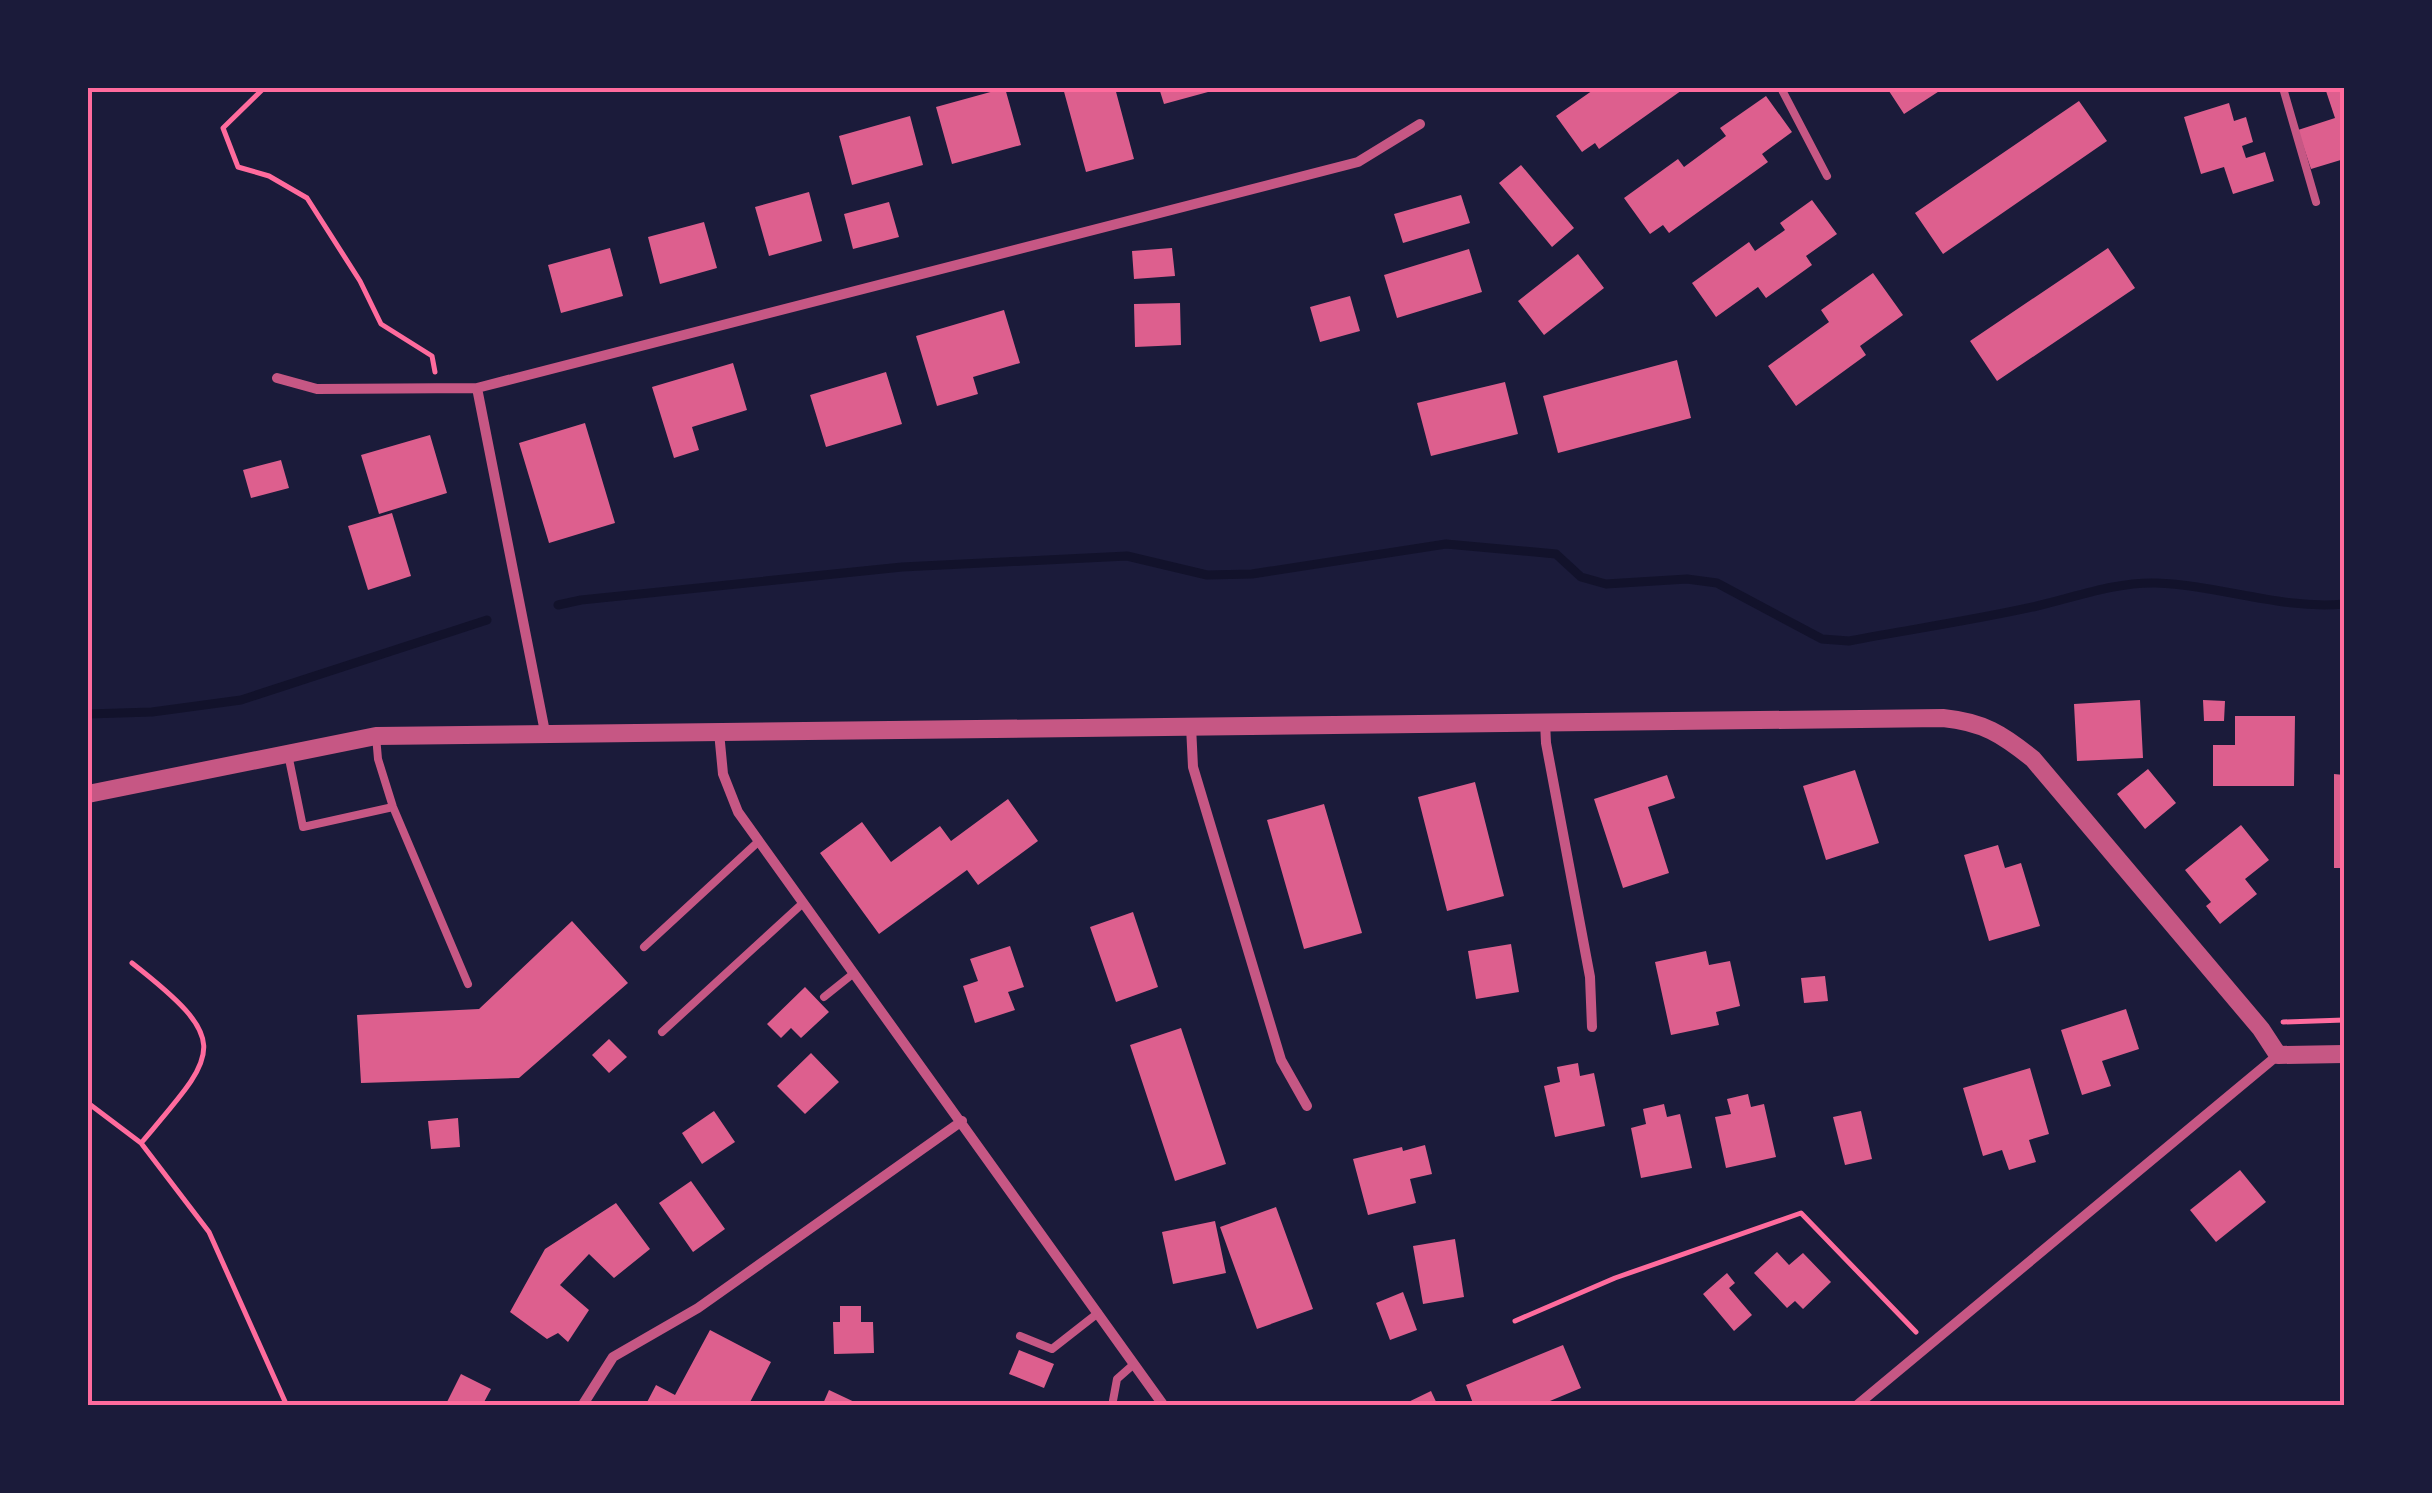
<svg xmlns="http://www.w3.org/2000/svg" width="2432" height="1493" viewBox="0 0 2432 1493" font-family="'Sofia Sans Condensed',sans-serif">
<rect width="100%" height="100%" fill="#1b1b3a"/>
<g fill="none" stroke-linecap="round" stroke-linejoin="round">
<!-- stream -->
<path stroke="#12122b" stroke-width="9" d="M558,605L581,600L902,567L1127,556L1207,575L1252,574L1446,544L1556,554L1581,577L1606,584L1687,579L1717,583L1822,639L1849,641C1912,629 1975,620 2037,606C2076,597 2115,582 2156,583C2220,585 2281,610 2344,604
M88,714L152,712L241,700L487,620"/>
</g>
<!-- building -->
<path fill="#dd5f8e" d="M1005,88L1021,145L952,164L936,107Z
M1063,88H1115L1134,159L1086,172Z
M1159,88H1219V89L1164,104Z
M1596,88H1685L1599,149L1595,143L1582,152L1556,116Z
M1887,88H1944L1904,114Z
M2325,88H2344V159L2311,169L2298,130L2335,118Z
M1766,96L1792,132L1762,154L1768,162L1669,233L1663,225L1650,234L1624,198L1678,159L1684,167L1726,136L1720,128Z
M2079,101L2107,141L1943,254L1915,213Z
M2229,103L2234,121L2246,117L2253,142L2242,146L2246,158L2265,152L2274,181L2233,194L2224,167L2201,174L2184,117Z
M910,116L923,165L852,185L839,136Z
M1521,165L1574,228L1552,247L1499,183Z
M809,192L822,241L769,256L755,207Z
M1461,195L1470,223L1403,243L1394,214Z
M1812,200L1837,234L1806,256L1812,265L1766,298L1758,287L1716,317L1692,283L1749,242L1755,251L1785,230L1780,223Z
M889,202L899,237L853,249L844,214Z
M704,222L717,268L660,284L648,237Z
M610,248L623,296L561,313L548,265Z
M1172,248L1175,276L1134,279L1132,251Z
M2108,248L2135,288L1997,381L1970,341Z
M1469,249L1482,292L1397,318L1384,275Z
M1578,254L1604,288L1544,335L1518,301Z
M1873,273L1903,315L1860,346L1866,355L1796,406L1768,366L1829,322L1821,310Z
M1350,296L1360,331L1320,342L1310,307Z
M1180,303L1181,345L1135,347L1134,304Z
M1004,310L1020,363L973,377L978,394L937,406L916,336Z
M1677,360L1691,418L1558,453L1543,396Z
M733,363L747,410L692,427L699,450L674,458L652,387Z
M886,372L902,424L826,447L810,395Z
M1505,382L1518,434L1431,456L1417,403Z
M585,423L615,523L549,543L519,443Z
M430,435L447,493L379,514L361,455Z
M281,460L289,488L251,498L243,470Z
M392,513L411,576L368,590L348,526Z
M2140,700L2143,758L2077,761L2074,704Z
M2203,700L2225,701L2224,721H2204Z
M2235,716H2295L2294,786H2213V745H2235Z
M2148,769L2176,803L2145,829L2117,794Z
M1855,770L1879,843L1826,860L1803,786Z
M2334,774L2344,775V868H2334Z
M1667,775L1675,798L1648,807L1669,873L1623,888L1594,799Z
M1475,782L1504,896L1447,911L1418,797Z
M1008,799L1038,841L978,885L967,870L879,934L820,853L862,822L891,862L940,826L951,841Z
M1324,804L1362,933L1304,949L1267,820Z
M2241,825L2269,860L2245,879L2257,894L2220,924L2206,906L2211,902L2185,870Z
M1998,845L2005,868L2021,863L2040,926L1989,941L1964,855Z
M1133,912L1158,987L1116,1002L1090,927Z
M572,921L628,983L519,1078L361,1083L357,1015L479,1009Z
M1511,944L1519,992L1476,999L1468,951Z
M1010,946L1024,987L1008,992L1015,1010L975,1023L963,986L978,981L970,959Z
M1706,951L1709,965L1730,961L1740,1006L1716,1012L1719,1025L1671,1035L1655,962Z
M1825,976L1828,1001L1804,1003L1801,978Z
M805,987L829,1012L801,1038L791,1028L781,1038L767,1024Z
M2126,1009L2139,1049L2102,1061L2111,1086L2082,1095L2061,1030Z
M1181,1028L1226,1164L1175,1181L1130,1045Z
M609,1039L627,1057L609,1073L592,1055Z
M811,1053L839,1082L805,1114L777,1086Z
M1578,1063L1580,1076L1594,1073L1605,1126L1555,1137L1544,1086L1560,1082L1557,1067Z
M2030,1068L2049,1134L2029,1140L2036,1162L2009,1170L2002,1150L1983,1156L1963,1088Z
M1748,1094L1751,1107L1764,1104L1776,1157L1726,1168L1715,1117L1731,1114L1727,1099Z
M1664,1104L1667,1117L1680,1114L1692,1168L1641,1178L1631,1128L1646,1124L1643,1109Z
M714,1111L735,1142L702,1164L682,1133Z
M1861,1111L1872,1159L1845,1165L1833,1117Z
M458,1118L460,1147L431,1149L428,1121Z
M1425,1145L1432,1174L1410,1179L1416,1203L1368,1215L1353,1159L1402,1147L1403,1151Z
M2240,1170L2266,1202L2216,1242L2190,1210Z
M691,1181L725,1229L693,1252L659,1203Z
M616,1203L650,1249L614,1278L589,1254L560,1285L589,1310L568,1342L558,1333L547,1339L510,1312L545,1249Z
M1276,1207L1313,1309L1257,1329L1220,1227Z
M1215,1221L1226,1273L1173,1284L1162,1232Z
M1455,1239L1464,1297L1423,1304L1413,1246Z
M1777,1252L1789,1265L1803,1253L1831,1282L1803,1309L1795,1301L1787,1308L1754,1273Z
M1727,1273L1735,1283L1729,1288L1752,1315L1734,1331L1703,1294Z
M1403,1292L1417,1330L1390,1340L1376,1303Z
M840,1306H861V1322H873L874,1353L834,1354L833,1322H840Z
M710,1330L771,1362L748,1406H645L656,1385L675,1395Z
M1563,1345L1581,1388L1538,1406H1474L1466,1385Z
M1019,1350L1054,1364L1044,1388L1009,1374Z
M461,1374L491,1389L482,1406H445Z
M829,1390L863,1406H822Z
M1431,1391L1438,1406H1400Z"/>
<g fill="none" stroke-linecap="round" stroke-linejoin="round">
<!-- path -->
<path stroke="#ff6b9d" stroke-width="5" d="M264,88L223,128L238,167L269,176L307,198L360,281L381,324L432,356L435,372
M132,963C234,1043 218,1052 142,1142
M2283,1022L2344,1020
M88,1103L141,1143L209,1232L287,1406
M1515,1321L1615,1278L1801,1213L1916,1332"/>
<!-- service -->
<path stroke="#c65784" stroke-width="8" d="M1781,88L1827,176
M2283,88L2316,202
M376,736L378,759L393,807L468,984
M288,754L303,827L393,807
M644,947L759,841
M824,997L854,973
M662,1032L803,903
M1020,1336L1052,1349L1098,1313
M1112,1406L1117,1379L1134,1364"/>
<!-- minor -->
<path stroke="#c65784" stroke-width="10" d="M277,378L317,389L477,388
M1545,722L1546,743L1590,977L1592,1027
M1191,726L1193,767L1281,1060L1307,1106
M545,732L477,388L1358,162L1420,124
M719,732L723,774L738,812L1164,1406
M582,1406L613,1357L698,1308L962,1121
M1856,1406L2278,1055"/>
<!-- tertiary -->
<path stroke="#c65784" stroke-width="18" d="M88,794L376,736L1943,718C1983,722 2002,734 2033,759L2261,1029L2278,1055L2344,1054"/>
</g>
<!-- border -->
<rect width="2432" height="1493" fill="none" stroke="#1b1b3a" stroke-width="180"/>
<rect x="90" y="90" width="2252" height="1313" fill="none" stroke="#ff6b9d" stroke-width="4"/>
</svg>
